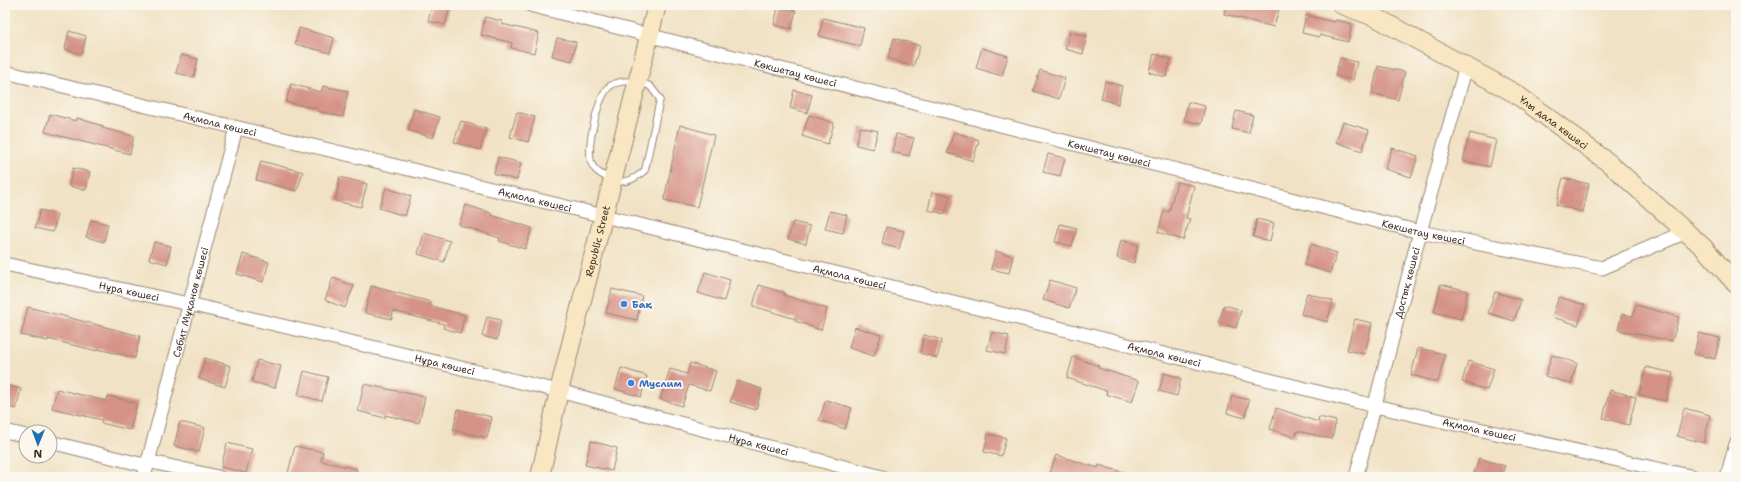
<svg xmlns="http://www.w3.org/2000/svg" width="1741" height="482" viewBox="0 0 1741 482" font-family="'Shantell Sans',sans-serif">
<rect width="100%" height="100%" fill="#fbf7ec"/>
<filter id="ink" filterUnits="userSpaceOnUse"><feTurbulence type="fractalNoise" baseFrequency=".025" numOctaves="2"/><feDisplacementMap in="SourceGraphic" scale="8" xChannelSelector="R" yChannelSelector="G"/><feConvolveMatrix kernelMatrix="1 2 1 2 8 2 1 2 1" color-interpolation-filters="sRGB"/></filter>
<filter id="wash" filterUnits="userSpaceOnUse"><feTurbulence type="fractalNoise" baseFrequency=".012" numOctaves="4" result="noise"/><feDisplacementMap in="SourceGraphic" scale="16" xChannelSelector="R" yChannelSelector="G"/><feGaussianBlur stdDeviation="0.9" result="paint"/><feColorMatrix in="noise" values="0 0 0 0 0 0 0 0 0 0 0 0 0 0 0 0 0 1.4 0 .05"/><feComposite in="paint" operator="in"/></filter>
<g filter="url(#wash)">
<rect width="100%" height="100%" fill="#f1e2c5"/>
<g id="blocks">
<!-- building -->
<path fill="#d59287" d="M432,5L450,7L445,25L428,21Z
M1226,5H1261L1279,9L1274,27L1224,14Z
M778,7L796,11L791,29L774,25Z
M1306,15L1334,22L1335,20L1352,24L1348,42L1320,35L1319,37L1302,33Z
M485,17L502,21V24L539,33L534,53L511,48L512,43L481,35Z
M823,18L864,28L860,46L819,36Z
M299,28L334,38L330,53L295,44Z
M69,31L86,36L82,54L65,49Z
M1070,32L1087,36L1083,54L1065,49Z
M557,38L576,42L572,61L552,56Z
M894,38L920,46L913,67L888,58Z
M982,48L1008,56L1002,76L976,68Z
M1154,54L1171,59L1166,77L1149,72Z
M181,55L198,59L194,77L176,73Z
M1340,58L1357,62L1353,80L1335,76Z
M1378,66L1405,72L1398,100L1372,93Z
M1040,70L1065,78L1059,99L1033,91Z
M1105,81L1122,86L1118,104L1101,99Z
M291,84L321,92L323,86L348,91L343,117L317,111L318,109L286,102Z
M794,90L812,95L807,113L790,108Z
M1188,102L1205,106L1201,124L1184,120Z
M414,109L440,117L433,138L408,130Z
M1236,111L1253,115L1249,133L1232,129Z
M517,112L535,117L528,142L510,137Z
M50,114L76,121L77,118L103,126L102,128L134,136L130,154L45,132Z
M809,115L834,123L828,144L802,136Z
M461,121L486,129L480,150L454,142Z
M1343,122L1369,130L1362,151L1336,142Z
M680,125L714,135L697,207L664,200Z
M860,127L878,131L873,149L856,145Z
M954,132L979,140L973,161L947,153Z
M1470,133L1496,140L1490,167L1463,161Z
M896,134L914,138L909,156L892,152Z
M1392,148L1418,156L1411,177L1385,169Z
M1048,154L1065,158L1060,176L1043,172Z
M498,157L521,163L517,180L494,174Z
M261,161L303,172L297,191L256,180Z
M73,168L90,172L86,190L69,186Z
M340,177L367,184L361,207L335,201Z
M1563,178L1589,184L1583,212L1556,205Z
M1177,182L1194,186L1186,218L1190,219L1183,240L1158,232L1164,211L1169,212Z
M386,188L411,196L405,216L379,208Z
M932,192L950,196L945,214L928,210Z
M466,205L491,213V215L532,228L525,249L499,241L500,238L459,225Z
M40,210L57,214L53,232L35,228Z
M830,211L847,215L843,233L825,229Z
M1257,219L1274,223L1270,241L1253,237Z
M91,220L108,224L104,242L86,237Z
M793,222L810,226L806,244L788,239Z
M1060,224L1077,228L1072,246L1055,242Z
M886,227L904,231L899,249L882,244Z
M424,233L450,241L444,262L418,254Z
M1121,240L1138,245L1134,263L1117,258Z
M154,242L171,246L167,264L149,259Z
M1311,244L1337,253L1330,273L1304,265Z
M996,251L1013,256L1009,273L991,269Z
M243,254L269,262L263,282L237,274Z
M705,272L730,280L724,301L698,293Z
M333,278L354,286L345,308L325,300Z
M1050,280L1076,288L1069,308L1043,300Z
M1441,284L1468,291L1461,319L1434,312Z
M759,285L785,293L784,295L827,309L821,330L795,321L796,319L753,306Z
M371,286L431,302L430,306L465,315L460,333L443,328L444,324L393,311L392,319L365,313Z
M612,289L642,296L637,320L606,313Z
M1495,292L1521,300L1514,321L1488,313Z
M1307,293L1333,301L1327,322L1301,314Z
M1559,297L1585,305L1578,325L1552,317Z
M1224,305L1241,310L1236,328L1219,323Z
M1636,305L1679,317L1672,341L1618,330L1622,314L1633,316Z
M28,307L140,336L135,358L98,349L97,351L48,339V341L21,335Z
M487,317L501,320L497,340L482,336Z
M1355,319L1372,323L1365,354L1347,350Z
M855,327L881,335L874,356L849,348Z
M992,332L1009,336L1005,354L987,350Z
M1699,333L1720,338L1715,359L1694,354Z
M924,335L942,340L937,358L920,353Z
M1418,348L1445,354L1438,382L1411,375Z
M1552,355L1577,363L1571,384L1545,376Z
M1073,357L1099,366L1098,368L1139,381L1132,402L1106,394L1107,391L1067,378Z
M205,358L231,366L225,387L199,379Z
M257,360L281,366L275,388L252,382Z
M1468,361L1494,369L1487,390L1462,382Z
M690,363L716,371L710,391L689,385L682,406L660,399L670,369L687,374Z
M1646,367L1673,373L1666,401L1639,395Z
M621,368L647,376L641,397L615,389Z
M304,371L328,377L322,401L298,395Z
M1164,373L1181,378L1177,396L1159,391Z
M737,381L762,389L756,410L730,402Z
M364,384L425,397L419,423L385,415V418L358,411Z
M5,385L21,389L16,409L5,406Z
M57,389L106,401L108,396L137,403L130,430L101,423L102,420L52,408Z
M1610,390L1636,397L1629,425L1603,418Z
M1232,396L1249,400L1245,418L1227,413Z
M826,400L852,408L845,429L819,420Z
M1276,408L1318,422L1319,417L1336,421L1332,439L1297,431L1295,437L1270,429Z
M1684,408L1710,415L1704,443L1677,436Z
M458,409L492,417L487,438L453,430Z
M180,422L205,428L199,452L174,446Z
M988,434L1006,438L1001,456L984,452Z
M591,441L617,448L612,471L585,465Z
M227,443L252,449L246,473L221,467Z
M295,446L323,452L321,461L357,469L356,477H305L288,473Z
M1056,455L1098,468L1099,465L1131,475V477H1049Z
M1479,458L1505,466L1501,477H1473Z"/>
</g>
</g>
<g filter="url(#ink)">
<use href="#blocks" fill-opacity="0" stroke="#968672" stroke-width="1"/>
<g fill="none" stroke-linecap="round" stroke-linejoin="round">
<!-- lane casing -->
<g stroke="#968672" stroke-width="8">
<path id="lane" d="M637,81L650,86L660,99L645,170C632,183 619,185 604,176C598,172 593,169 591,162C587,146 597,97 610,86C618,80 629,82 637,81Z"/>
</g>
<!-- street casing -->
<g stroke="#968672" stroke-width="15">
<g id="street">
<path id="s1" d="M530,5L1420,232L1602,268L1686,232"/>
<path id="s2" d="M5,72L604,216L1375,406L1694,477"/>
<path id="s3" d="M5,264L189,304L559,391L882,477"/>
<path d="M5,431L26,436"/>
<path d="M50,442L144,465L147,461L218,477"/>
<path id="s4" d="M144,477L236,128"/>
<path id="s5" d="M1356,477L1420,232L1466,66"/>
<path d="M1727,477L1736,444"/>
</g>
</g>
<!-- secondary casing -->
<g stroke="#968672" stroke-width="20">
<g id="secondary">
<path id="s6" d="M1342,5L1377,18L1516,94L1609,163L1703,247L1736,284"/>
<path id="s7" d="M540,477L559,391L657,5"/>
</g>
</g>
<!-- lane -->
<use href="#lane" stroke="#fff" stroke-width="6"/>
<!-- street -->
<use href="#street" stroke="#fff" stroke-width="13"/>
<!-- secondary -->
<use href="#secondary" stroke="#f9e7c3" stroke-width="18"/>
</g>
</g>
<!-- markers -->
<g fill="#3f7fe0" stroke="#fbf7ec" stroke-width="1.5">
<circle cx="624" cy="304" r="4"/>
<circle cx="631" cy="383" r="4"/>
</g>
<g text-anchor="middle" stroke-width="4" stroke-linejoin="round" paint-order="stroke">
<!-- street labels -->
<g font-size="10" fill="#3b2a1e" stroke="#fbf7ec">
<text dy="4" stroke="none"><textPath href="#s1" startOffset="274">Көкшетау көшесі</textPath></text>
<text dy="4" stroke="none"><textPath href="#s6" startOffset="243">Ұлы дала көшесі</textPath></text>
<text dy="4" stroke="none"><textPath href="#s2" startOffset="221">Ақмола көшесі</textPath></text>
<text dy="4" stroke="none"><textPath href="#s1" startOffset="598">Көкшетау көшесі</textPath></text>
<text dy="4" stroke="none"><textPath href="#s2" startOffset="545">Ақмола көшесі</textPath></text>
<text dy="4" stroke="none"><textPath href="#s1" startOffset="922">Көкшетау көшесі</textPath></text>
<text dy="4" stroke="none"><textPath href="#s7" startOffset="243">Republic Street</textPath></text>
<text dy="4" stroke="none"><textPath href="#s2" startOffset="869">Ақмола көшесі</textPath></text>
<text dy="4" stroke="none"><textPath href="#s5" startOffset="201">Достық көшесі</textPath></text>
<text dy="4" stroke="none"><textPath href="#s3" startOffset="127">Нұра көшесі</textPath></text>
<text dy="4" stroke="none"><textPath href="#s4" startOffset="181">Сәбит Мұқанов көшесі</textPath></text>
<text dy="4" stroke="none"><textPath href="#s2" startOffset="1193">Ақмола көшесі</textPath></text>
<text dy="4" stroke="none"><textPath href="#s3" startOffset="451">Нұра көшесі</textPath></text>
<text dy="4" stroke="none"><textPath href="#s2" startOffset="1517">Ақмола көшесі</textPath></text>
<text dy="4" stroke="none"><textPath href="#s3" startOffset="775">Нұра көшесі</textPath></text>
</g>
<!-- shop labels -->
<g font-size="10" font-weight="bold" fill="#366cbe" stroke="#fbf7ec" text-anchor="start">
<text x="632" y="308">Бақ</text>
<text x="639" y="387">Муслим</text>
</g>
</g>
<!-- margin -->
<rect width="1741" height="482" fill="none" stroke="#fbf7ec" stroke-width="20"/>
<!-- north arrow -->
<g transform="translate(38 444) rotate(181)"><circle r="19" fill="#fbf7ec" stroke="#aea59a"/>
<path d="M0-3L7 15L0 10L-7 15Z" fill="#1f6fb2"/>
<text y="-6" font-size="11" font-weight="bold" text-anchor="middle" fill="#3b2a1e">N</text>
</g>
</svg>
